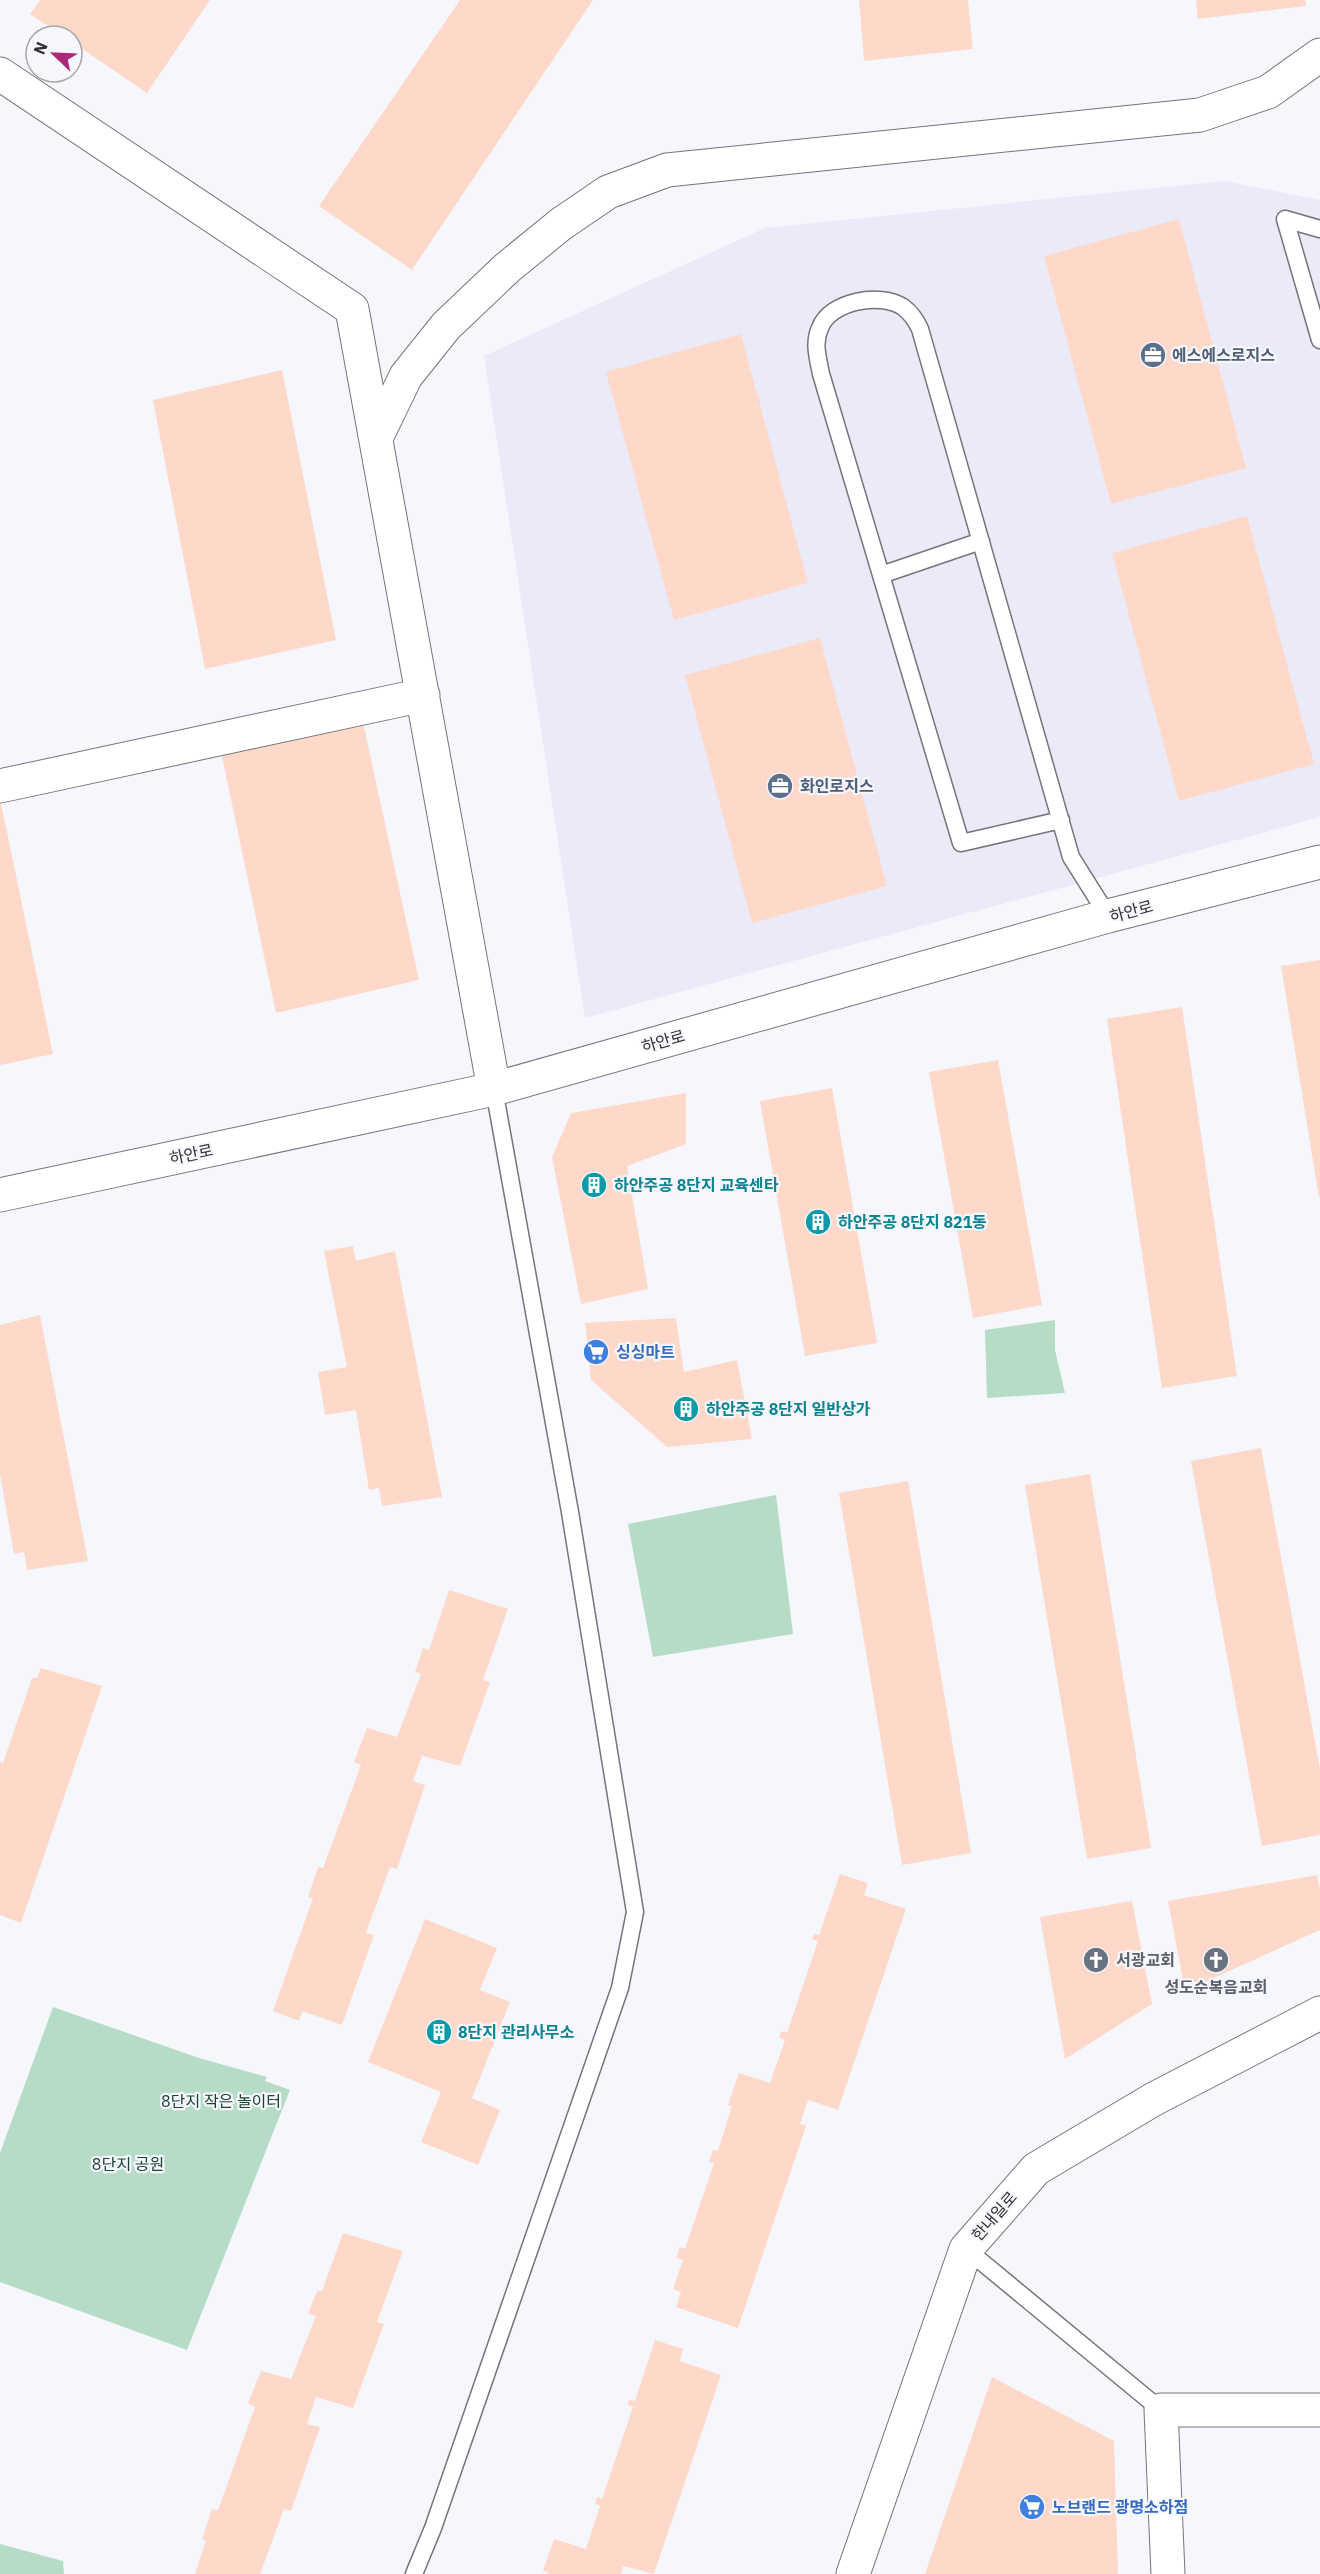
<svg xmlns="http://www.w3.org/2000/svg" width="1320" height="2574" viewBox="0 0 1320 2574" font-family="'IBM Plex Sans','Noto Sans KR',sans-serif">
<rect width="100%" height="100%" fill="#f6f6fd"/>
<!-- built -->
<path fill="#eaeaf8" d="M1225,181L1320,200V817L585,1018L484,356L765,228Z"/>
<!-- green -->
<path fill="#b6dcc6" d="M1055,1320V1350L1065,1393L987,1398L985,1330Z
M776,1495L793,1634L653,1657L628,1524Z
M53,2007L199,2058L267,2077L265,2081L290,2090L187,2350L0,2282V2153Z
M0,2544L63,2561L64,2574H0Z"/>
<!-- building -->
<path fill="#fed9c9" d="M40,0H210L147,93L72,42V36H63L30,14Z
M460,0H593L412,270L319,206Z
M859,0H968L973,49L864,61Z
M1196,0H1305L1306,6L1198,19Z
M1179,219L1246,468L1111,504L1044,256Z
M741,334L808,583L674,620L606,372Z
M282,370L336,640L205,669L153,400Z
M1247,516L1314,764L1179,801L1112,553Z
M820,638L887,886L752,923L685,675Z
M361,713L419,980L276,1013L220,747Z
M0,798L53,1054L0,1065Z
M1320,960V1197H1319L1281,966Z
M1182,1007L1237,1376L1162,1388L1107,1019Z
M998,1060L1042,1305L973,1318L929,1072Z
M832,1088L877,1343L805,1356L760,1101Z
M686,1093V1144L627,1166L648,1289L581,1304L552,1157L571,1113Z
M353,1246L356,1261L395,1251L442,1497L382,1506L379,1488L369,1490L356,1410L325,1415L318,1372L347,1367L324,1251Z
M40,1315L88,1561L27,1570L24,1552L14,1554L0,1474V1325Z
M676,1318L684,1372L737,1360L752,1439L667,1447L591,1380L585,1323Z
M1261,1448L1320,1769V1835L1262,1846L1191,1461Z
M1090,1474L1151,1848L1087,1859L1025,1485Z
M908,1481L971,1853L902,1865L839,1493Z
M449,1590L508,1609L483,1680L490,1682L460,1766L422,1756L413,1781L425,1785L397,1869L390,1867L366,1933L374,1935L342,2025L302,2011L299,2021L273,2011L313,1898L308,1897L318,1867L323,1868L361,1765L354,1762L367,1728L397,1737L421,1674L415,1672L423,1648L429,1650Z
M41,1668L102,1686L21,1923L0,1915V1762L3,1763L32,1678H37Z
M840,1874L868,1883L864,1895L906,1909L838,2110L808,2100L800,2124L806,2126L738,2328L676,2307L681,2292L673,2289L683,2260L676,2258L680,2247L685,2249L714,2163L709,2162L713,2150L718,2151L732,2106L728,2105L739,2073L770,2083L785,2040L779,2038L781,2031L787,2033L818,1941L812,1939L814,1934L819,1935Z
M1317,1875L1320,1889V1930L1185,1991L1168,1901Z
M1132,1901L1152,2004L1065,2059L1040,1917Z
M425,1919L497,1948L480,1990L510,2002L472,2098L500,2110L478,2165L421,2142L441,2092L368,2062Z
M343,2233L403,2251L377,2322L384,2324L353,2408L316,2397L307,2424L320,2427L291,2511L284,2509L260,2574H195L206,2540L202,2539L212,2509L218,2510L255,2407L248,2403L261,2371L291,2379L316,2316L308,2314L317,2291H322Z
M655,2340L683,2349L680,2361L721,2375L654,2574L623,2566L621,2574H547L548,2572L543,2571L554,2539L586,2549L600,2506L595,2504L597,2497L602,2499L633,2407L628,2405L629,2400L635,2401Z
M992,2377L1114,2441L1118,2574H925Z"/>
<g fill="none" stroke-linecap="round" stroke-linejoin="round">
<!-- lane casing -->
<g stroke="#74747a" stroke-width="19">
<path id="lane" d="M1320,229L1285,219L1320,340
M881,575L981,541
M1061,820L961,843L821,374C818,358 813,343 820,328C830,301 880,292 903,307C911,313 916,320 920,329L1071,857L1108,916
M966,2249L1161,2410
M414,2574L433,2528L620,1988L635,1912L570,1512L494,1089"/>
</g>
<!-- street casing -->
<g stroke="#74747a" stroke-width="35">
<path id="street" d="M0,74L352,309L494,1089
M376,438L406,376L446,326L507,268L561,224L608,192L667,170L1200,115L1268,92L1320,55
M0,786L423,695
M853,2574L966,2249L1036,2169L1154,2099L1320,2013
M1168,2574L1161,2410H1320"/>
</g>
<!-- secondary casing -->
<g stroke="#74747a" stroke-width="35">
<path id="secondary" d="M0,1195L494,1089L1108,916L1320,862"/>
</g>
<!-- lane -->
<use href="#lane" stroke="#fff" stroke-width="16"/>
<!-- street -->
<use href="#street" stroke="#fff" stroke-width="33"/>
<!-- secondary -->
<use href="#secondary" stroke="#fff" stroke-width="33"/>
</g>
<!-- icons -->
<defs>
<g id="office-disc" transform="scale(1.35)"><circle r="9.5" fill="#5c6f8a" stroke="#f6f6fd"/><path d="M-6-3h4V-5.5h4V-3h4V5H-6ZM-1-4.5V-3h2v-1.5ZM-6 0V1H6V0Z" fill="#fff"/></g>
<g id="building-disc" transform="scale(1.35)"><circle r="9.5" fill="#0f9aa8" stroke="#f6f6fd"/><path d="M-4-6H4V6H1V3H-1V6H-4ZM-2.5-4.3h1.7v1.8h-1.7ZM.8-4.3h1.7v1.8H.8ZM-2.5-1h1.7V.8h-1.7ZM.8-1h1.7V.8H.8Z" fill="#fff"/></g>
<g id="supermarket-disc" transform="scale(1.35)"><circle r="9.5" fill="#3f7fe0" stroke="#f6f6fd"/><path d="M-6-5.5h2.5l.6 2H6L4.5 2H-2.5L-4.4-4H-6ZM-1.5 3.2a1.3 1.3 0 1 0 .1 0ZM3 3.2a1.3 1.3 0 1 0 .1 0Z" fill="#fff"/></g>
<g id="church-disc" transform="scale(1.35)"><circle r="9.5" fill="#6b7280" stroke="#f6f6fd"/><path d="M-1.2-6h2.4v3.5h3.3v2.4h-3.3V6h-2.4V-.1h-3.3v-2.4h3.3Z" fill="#fff"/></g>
</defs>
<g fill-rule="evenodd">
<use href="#office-disc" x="1153" y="355"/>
<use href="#office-disc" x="780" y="786"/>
<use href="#building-disc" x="594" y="1185"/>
<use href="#building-disc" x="818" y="1222"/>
<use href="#supermarket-disc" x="596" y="1352"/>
<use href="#building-disc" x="686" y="1409"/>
<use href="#church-disc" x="1096" y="1960"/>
<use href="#church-disc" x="1216" y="1960"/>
<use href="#building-disc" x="439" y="2032"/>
<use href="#supermarket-disc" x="1032" y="2507"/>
</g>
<g text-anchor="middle" stroke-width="4.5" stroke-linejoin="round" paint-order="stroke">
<!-- service labels -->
<g font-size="16" font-weight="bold" fill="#4e5e75" stroke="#f6f6fd" text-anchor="start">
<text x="1172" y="361">에스에스로지스</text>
<text x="800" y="792">화인로지스</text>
</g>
<!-- street labels -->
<g font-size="16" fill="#313133" stroke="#f6f6fd">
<text transform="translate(1131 911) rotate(-15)" y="6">하안로</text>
<text transform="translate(663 1041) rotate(-16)" y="6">하안로</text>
<text transform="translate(191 1154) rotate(-12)" y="6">하안로</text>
<text transform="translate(994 2216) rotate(-49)" y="6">한내일로</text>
</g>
<!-- culture labels -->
<g font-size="16" font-weight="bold" fill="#0d838f" stroke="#f6f6fd" text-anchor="start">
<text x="614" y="1191">하안주공 8단지 교육센타</text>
<text x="838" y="1228">하안주공 8단지 821동</text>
<text x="706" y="1415">하안주공 8단지 일반상가</text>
<text x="458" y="2038">8단지 관리사무소</text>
</g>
<!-- shop labels -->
<g font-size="16" font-weight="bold" fill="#366cbe" stroke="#f6f6fd" text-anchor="start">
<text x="616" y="1358">싱싱마트</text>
<text x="1052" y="2513">노브랜드 광명소하점</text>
</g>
<!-- worship labels -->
<g font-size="16" font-weight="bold" fill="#5b616d" stroke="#f6f6fd" text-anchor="start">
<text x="1116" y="1966">서광교회</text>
<text x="1216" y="1993" text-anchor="middle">성도순복음교회</text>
</g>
<!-- park labels -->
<g font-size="16" fill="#184731" stroke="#f6f6fd">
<text x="221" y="2107">8단지 작은 놀이터</text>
<text x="128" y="2170">8단지 공원</text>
</g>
</g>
<!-- north arrow -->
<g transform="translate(54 54) rotate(293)"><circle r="28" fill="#f6f6fd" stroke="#a7a7ac" stroke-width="1.5"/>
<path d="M0-4.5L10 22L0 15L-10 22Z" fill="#ab2a77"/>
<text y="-9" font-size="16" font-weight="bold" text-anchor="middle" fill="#313133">N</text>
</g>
</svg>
